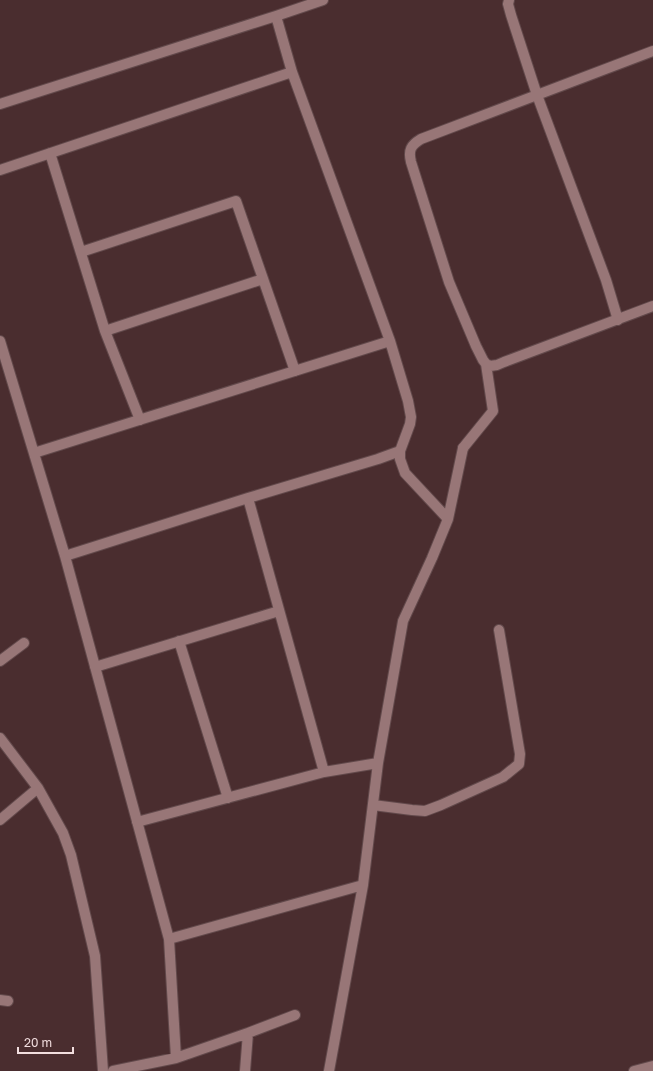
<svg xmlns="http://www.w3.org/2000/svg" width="653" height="1071" viewBox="0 0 653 1071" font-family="'Golos Text',sans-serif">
<rect width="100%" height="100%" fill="#4a2d2f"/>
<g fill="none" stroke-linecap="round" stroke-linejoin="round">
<!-- service casing -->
<g stroke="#62494b" stroke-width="12">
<path id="service" d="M509,0L508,4L511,15L537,95L606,280L618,320
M653,51L421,139C411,145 408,150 411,162L449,282L476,346L483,360L486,364L490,366L497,365L504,362L653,306
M463,448L493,411L486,364
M634,1071L653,1066"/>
</g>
<!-- minor casing -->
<g stroke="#62494b" stroke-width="12">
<path id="minor" d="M276,16L292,72L390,341L408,401L411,417L410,424L400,451V459L405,473L448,519
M0,104L276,16L323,0
M50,153L105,331L263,279
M0,170L292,72
M81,252L236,201L295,371
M105,331L140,420
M0,341L65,556L169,939L176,1058
M34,453L390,341
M248,498L324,772
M65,556L248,498L378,459L400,451
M179,641L228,798
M0,661L24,643
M95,667L279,611
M0,738L38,788L63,833L71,855L95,956L103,1071
M373,805L412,810L425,811L441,805L503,777L519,764L520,754L499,630
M0,820L38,788
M137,822L324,772L378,763
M169,939L363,885
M0,1000L8,1001
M113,1071L176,1058L248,1033L295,1015
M245,1071L248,1033
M329,1071L363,885L378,763L403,621L432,558L448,519L463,448"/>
</g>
<!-- service -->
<use href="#service" stroke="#987677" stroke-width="10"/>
<!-- minor -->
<use href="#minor" stroke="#987677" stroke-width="10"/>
</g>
<!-- scale -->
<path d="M18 1047v6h55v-6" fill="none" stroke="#f2dedf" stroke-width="2"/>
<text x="24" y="1047" font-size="12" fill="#f2dedf" stroke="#4a2d2f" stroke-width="3" paint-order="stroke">20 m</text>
</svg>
